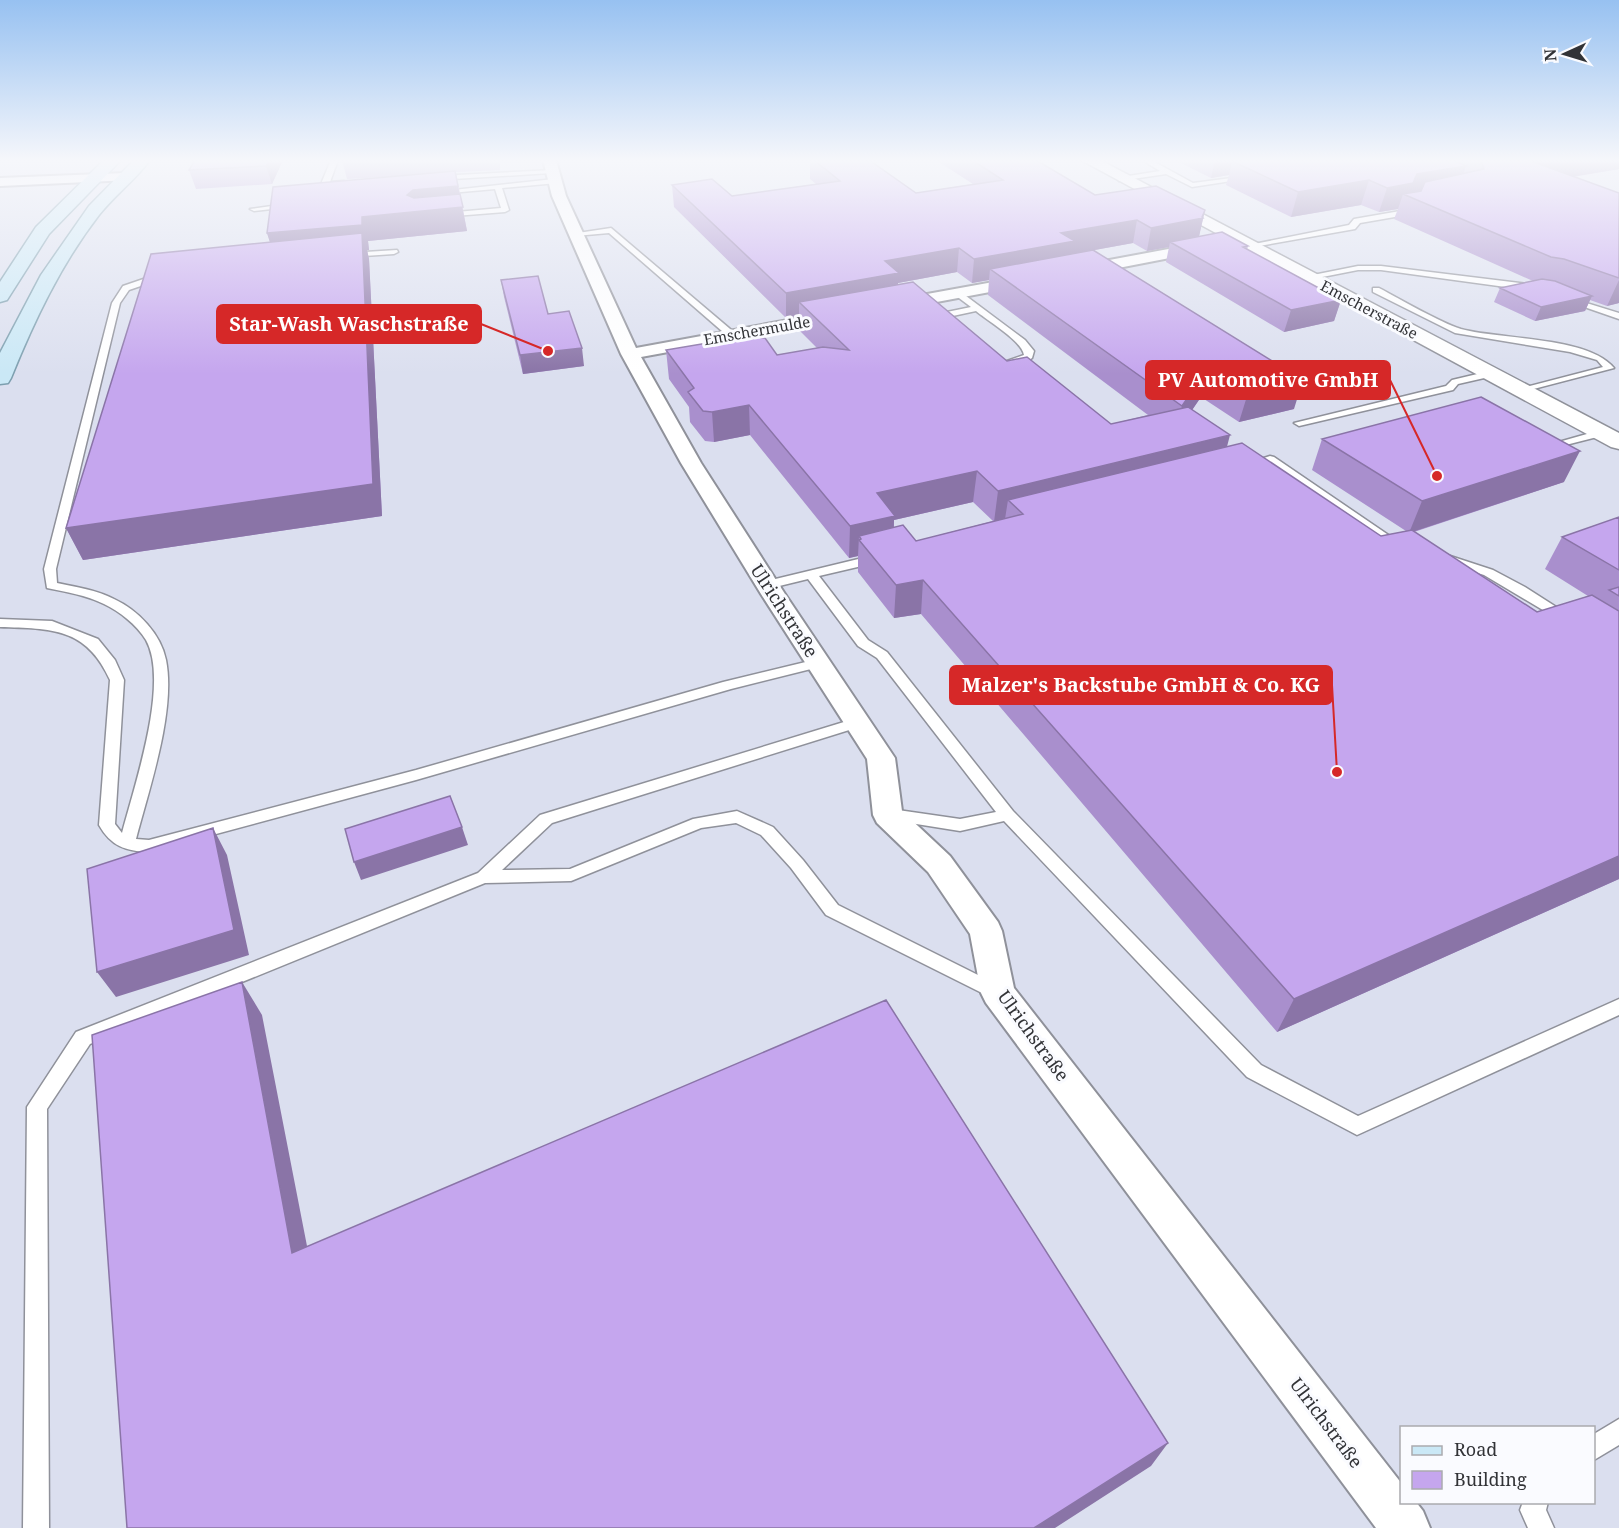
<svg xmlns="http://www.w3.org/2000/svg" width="1619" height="1528" viewBox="0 0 1619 1528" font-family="'Noto Serif',serif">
<rect width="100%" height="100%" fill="#ebedf7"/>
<!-- built -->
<path fill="#dbdfef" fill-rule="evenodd" d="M0,160H1619V1528H0ZM1402,1428H1594V1502H1402Z"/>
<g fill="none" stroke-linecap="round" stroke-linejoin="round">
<!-- service casing -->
<g stroke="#8f919a" stroke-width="3">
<path id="service" d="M331,160H338L330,182L344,181L347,185L325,186L321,184Z
M1142,160H1151L1193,183L1247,176L1251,178L1192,187L1166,174L1119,181L1122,177L1160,171Z
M553,170L551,173L437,180L433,178L437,176Z
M554,179L557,183L502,188L509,210L505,212L442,217L441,215L445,213L501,208L495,189L439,194L435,192Z
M293,203L290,207L254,211L250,209Z
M1409,203L1416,205L1412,214L1360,223L1355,229L1248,248L1244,246L1349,225L1354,219L1406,210Z
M611,228L736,334V338H730L609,233L575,236L571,234Z
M397,250L398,252L394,254L349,257L345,255L349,253Z
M1358,266H1381L1536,285L1540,288L1536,291L1381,270H1358L1307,280L1303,277Z
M161,273L165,276L164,278L129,290L120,303L56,569L57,583C76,587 97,590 114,599C138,610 161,634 166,660C176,711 149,789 136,839L149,840L416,770L723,682L818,659L825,663L823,666L731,689L416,780L149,852C125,851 111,846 99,825L110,680C86,627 52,629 0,627V619L52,621L98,639L115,660L124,680L115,824L122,833C134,787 170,683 146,640C137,625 119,611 104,604C86,595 66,592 47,588L44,569L112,303L123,286Z
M1373,288H1379C1402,300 1439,322 1461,329C1501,340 1588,336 1614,368L1518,393V389L1603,367L1597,360L1570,352L1455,333L1373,292Z
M958,290L1025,340L1034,351L1032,358L1026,362L1007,365V361L1024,355C1022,341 988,321 976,311L948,317L945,319L949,324L947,326H941L936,319L942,313L971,307L955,295V291Z
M1567,297L1619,313V319L1567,301Z
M1490,371L1495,374L1493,376L1458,384L1453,390L1299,426L1294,423L1446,386L1452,380Z
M1601,430L1605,431V435L1546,450L1541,447Z
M1270,456L1274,457L1406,547L1400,551L1396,550L1268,463L1247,468L1242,465Z
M1435,551L1493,570L1525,587L1575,619L1568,623L1563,622L1484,575L1431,558L1429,555Z
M875,555L881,559L879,562L819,576L868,640L887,652L1013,811L1261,1065L1358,1116L1619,999V1015L1357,1135L1247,1077L1004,821L960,831L885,819L883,815L885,811L891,809L960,819L996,812L877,658L858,646L808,579L767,589L761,585L763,582Z
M857,718L862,720L864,723L862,726L552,823L502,870L570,869L693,819L737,811L773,827L803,860L838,905L1002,987L1005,992L1002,997L996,1000L826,915L791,868L761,835L736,823L701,828L571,881L485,883L90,1044L47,1109L49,1528H23L27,1107L76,1032L478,873L540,815Z
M1619,1419V1445L1594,1460V1434Z
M1523,1502H1548L1546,1510L1554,1528H1528L1520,1510Z"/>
</g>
<!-- minor casing -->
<g stroke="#8f919a" stroke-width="4">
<path id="minor" d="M543,160H556L566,196L636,348L837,311L843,312L846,316L843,320L837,321L641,357L701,463L785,594L895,758L902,811L950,856L998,922L1002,931L1014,988L1402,1484V1502H1416L1423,1511L1430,1528H1376L986,1003L981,993L970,934L928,872L877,823L873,815L867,759L761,594L681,463L621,354L552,196Z
M125,173L130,174L132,177L130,180L0,186V178Z
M1206,242L1211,244L1214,247L1211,250L1077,276L1069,271L1077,266Z
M1026,276L1034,281L1032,284L894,310L886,305L894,300Z"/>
</g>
<!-- tertiary casing -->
<g stroke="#8f919a" stroke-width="3">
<path id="tertiary" d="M1081,160H1100L1619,433V449L1611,447Z"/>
</g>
<!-- primary casing -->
<g stroke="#7d9faf" stroke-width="3">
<path id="primary" d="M104,160H121L49,234L7,300L0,302V282L36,227Z
M134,160H150C135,180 115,195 99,215C61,264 34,321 11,378L8,383L0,384V353L41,275L89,206Z"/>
</g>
<!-- service -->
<use href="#service" fill="#fff" fill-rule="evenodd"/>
<!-- minor -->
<use href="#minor" fill="#fff" fill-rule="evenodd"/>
<!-- tertiary -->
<use href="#tertiary" fill="#fff" fill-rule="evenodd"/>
<!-- primary -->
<use href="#primary" fill="#cae8f6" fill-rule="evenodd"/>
</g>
<!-- wall -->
<path fill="#a98fcd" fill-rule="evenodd" d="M283,160L272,184L196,189L189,170Z
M342,160H500V170L456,172L467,231L368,241L369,250H367L369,259L382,516L83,560L66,528L270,242L267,233L419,175L347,179Z
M810,160H869L916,193L973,184L936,160H1036L1095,195L1205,210L1199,236L1248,246L1247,250L1341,300L1334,321L1284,332L1166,262L1169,247L1147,251L1133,243L1073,254L1294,409L1239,422L1201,397L1192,410L1227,447L1381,536L1406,531L1312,470L1322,439L1564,482L1414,532L1537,612L1588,596L1545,569L1562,537L1619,517V879L1277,1032L921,614L894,618L858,572V556L849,558L750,435L714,442L705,441L690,422L689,407L669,379L666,350L777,355L817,348L799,330V316L786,318L674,207L672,185L732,196L816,184L810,179ZM957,272L972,283L989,280L988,295L1148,415L1111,424L1007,361L898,285V283ZM973,502L993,521L916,541L894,527V520Z
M1175,160H1619V169L1573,177L1619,193V303L1607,306L1590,300L1585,311L1535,321L1494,302L1500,288L1533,281L1394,219L1398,209L1379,212L1361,205L1291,217L1226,185L1229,175L1211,178Z
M501,280L548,314L584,366L523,374L504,297Z"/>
<!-- shaded-wall -->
<path fill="#8a74a7" d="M269,160H283L272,184L266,166Z
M1215,160H1325L1232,161L1229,175L1211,178Z
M1537,160H1619V169L1521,185L1531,161Z
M1466,166L1457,190L1403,194L1398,209L1379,212L1387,188L1417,174Z
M1369,180L1361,205L1291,217L1298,192Z
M458,186L467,231L368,241L369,250H367L369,259L382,516L83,560L66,528L275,258L267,233L407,195L413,190Z
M1205,210L1198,241L1170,242L1169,247L1147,251L1151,228Z
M1137,220L1133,243L990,269L989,280L972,283L974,259L1061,233Z
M959,248L957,272L898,283L897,297L799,302V316L786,318V293L885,261Z
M1619,280V303L1607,306Z
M1592,296L1585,311L1535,321L1541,307Z
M1341,300L1334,321L1284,332L1291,310Z
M582,348L584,366L523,374L520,355Z
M1208,368L1201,397L1175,435L1182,406Z
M1303,380L1294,409L1239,422L1248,393Z
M749,405L750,435L714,442L712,412Z
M1230,435L1222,466L1008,500L1005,519L994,522L998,491Z
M1580,451L1564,482L1409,533L1422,501Z
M977,471L973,502L894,520L893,547L861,539L859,536L858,556L849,558L850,526L877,493Z
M923,580L921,614L894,618L896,585Z
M462,827L468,845L361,880L354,862Z
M213,828L227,855L249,955L116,997L97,972Z
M1619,856V879L1277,1032L1294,999Z
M242,982L262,1015L314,1282L292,1253Z
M1168,1443L1151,1466L1055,1528H1034Z"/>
<!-- building -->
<path fill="#c5a6ee" stroke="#8a74a7" stroke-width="1.5" d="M195,160H269L266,166L189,170Z
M814,160H869L916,193L1003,180L972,160H1036L1095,195L1156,186L1205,210L1202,217L1203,218L1151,228L1137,220L1061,233L1075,241L974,259L959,248L885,261L899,273L786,293L672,185L712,179L732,196L840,181Z
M1237,160H1454L1466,166L1417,174L1413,183L1387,188L1369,180L1298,192L1232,161Z
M1481,160H1537L1531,161L1619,193V278L1564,259L1551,257L1403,194L1421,191L1425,182L1484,169Z
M455,171L458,186L413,190L407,195L414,198L460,194L463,207L362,217V225L267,233L273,187Z
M1222,232L1248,246L1243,247L1341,300L1291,310L1170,242Z
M362,233L373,484L66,528L151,254Z
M1093,250L1303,380L1248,393L1208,368L1182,406L990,269Z
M538,276L548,314L569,311L582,348L520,355L501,280Z
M1542,279L1555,281L1592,296L1541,307L1500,288Z
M913,282L1007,361L1027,357L1111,424L1188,407L1230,435L998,491L977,471L877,493L895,516L850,526L749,405L712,412L703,411L688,392L694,388L666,350L749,336L765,338L777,355L823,347L849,350L799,302Z
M1481,397L1580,451L1422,501L1322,439Z
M1242,443L1381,536L1412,530L1537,612L1592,595L1619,611V856L1294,999L923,580L896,585L859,540L861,539L859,536L903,525L916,541L1023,514L1008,500Z
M1619,517V570L1562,537Z
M1619,587V596L1609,590Z
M450,796L462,827L354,862L345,829Z
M213,828L234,930L97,972L87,869Z
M242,982L292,1253L886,1000L1168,1443L1034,1528H127L92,1035Z"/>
<!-- sky -->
<linearGradient id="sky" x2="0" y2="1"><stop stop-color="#97c1f1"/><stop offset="0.43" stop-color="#f6f7fb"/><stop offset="1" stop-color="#f6f7fb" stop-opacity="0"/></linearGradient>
<rect width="1619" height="374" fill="url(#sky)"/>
<g text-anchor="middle" stroke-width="6" stroke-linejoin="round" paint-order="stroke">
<!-- far-street labels -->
<g font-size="15" fill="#323337" stroke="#fafbff">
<text transform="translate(1369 310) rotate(28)" y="5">Emscherstraße</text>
<text transform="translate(757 331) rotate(-10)" y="5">Emschermulde</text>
</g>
<!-- street labels -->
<g font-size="18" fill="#323337" stroke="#fafbff">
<text transform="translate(784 611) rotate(57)" y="6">Ulrichstraße</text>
<text transform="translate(1033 1036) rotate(54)" y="6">Ulrichstraße</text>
<text transform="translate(1326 1423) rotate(53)" y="6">Ulrichstraße</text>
</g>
</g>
<!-- callouts -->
<path fill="none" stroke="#d62828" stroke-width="2" d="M548 351L481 324M1437 476L1390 380M1337 772L1332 685"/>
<g fill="#d62828" stroke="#fafbff" stroke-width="2">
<circle cx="548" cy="351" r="6"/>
<circle cx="1437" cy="476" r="6"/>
<circle cx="1337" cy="772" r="6"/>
</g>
<g fill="#d62828" stroke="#d62828" stroke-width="2">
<rect x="217" y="305" width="264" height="38" rx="6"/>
<rect x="1146" y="361" width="244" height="38" rx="6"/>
<rect x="950" y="666" width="382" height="38" rx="6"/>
</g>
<g font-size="20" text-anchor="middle" font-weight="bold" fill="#fff">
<text x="349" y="331">Star-Wash Waschstraße</text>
<text x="1268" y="387">PV Automotive GmbH</text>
<text x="1141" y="692">Malzer's Backstube GmbH &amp; Co. KG</text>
</g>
<!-- legend -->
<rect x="1400" y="1426" width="195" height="78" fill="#fafbff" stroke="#aaabaf" stroke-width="1.5"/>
<rect x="1412" y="1446" width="30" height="9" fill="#cae8f6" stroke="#aaabaf" stroke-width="1.5"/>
<text x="1454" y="1456" font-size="18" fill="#323337">Road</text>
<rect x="1412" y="1471" width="30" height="18" fill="#c5a6ee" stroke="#aaabaf" stroke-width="1.5"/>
<text x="1454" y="1486" font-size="18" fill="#323337">Building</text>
<!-- north arrow -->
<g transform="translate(1565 54) rotate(266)" stroke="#fafbff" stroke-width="4.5" paint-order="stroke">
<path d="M0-4.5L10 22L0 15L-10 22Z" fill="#323337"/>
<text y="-9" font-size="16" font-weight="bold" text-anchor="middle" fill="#323337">N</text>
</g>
</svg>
